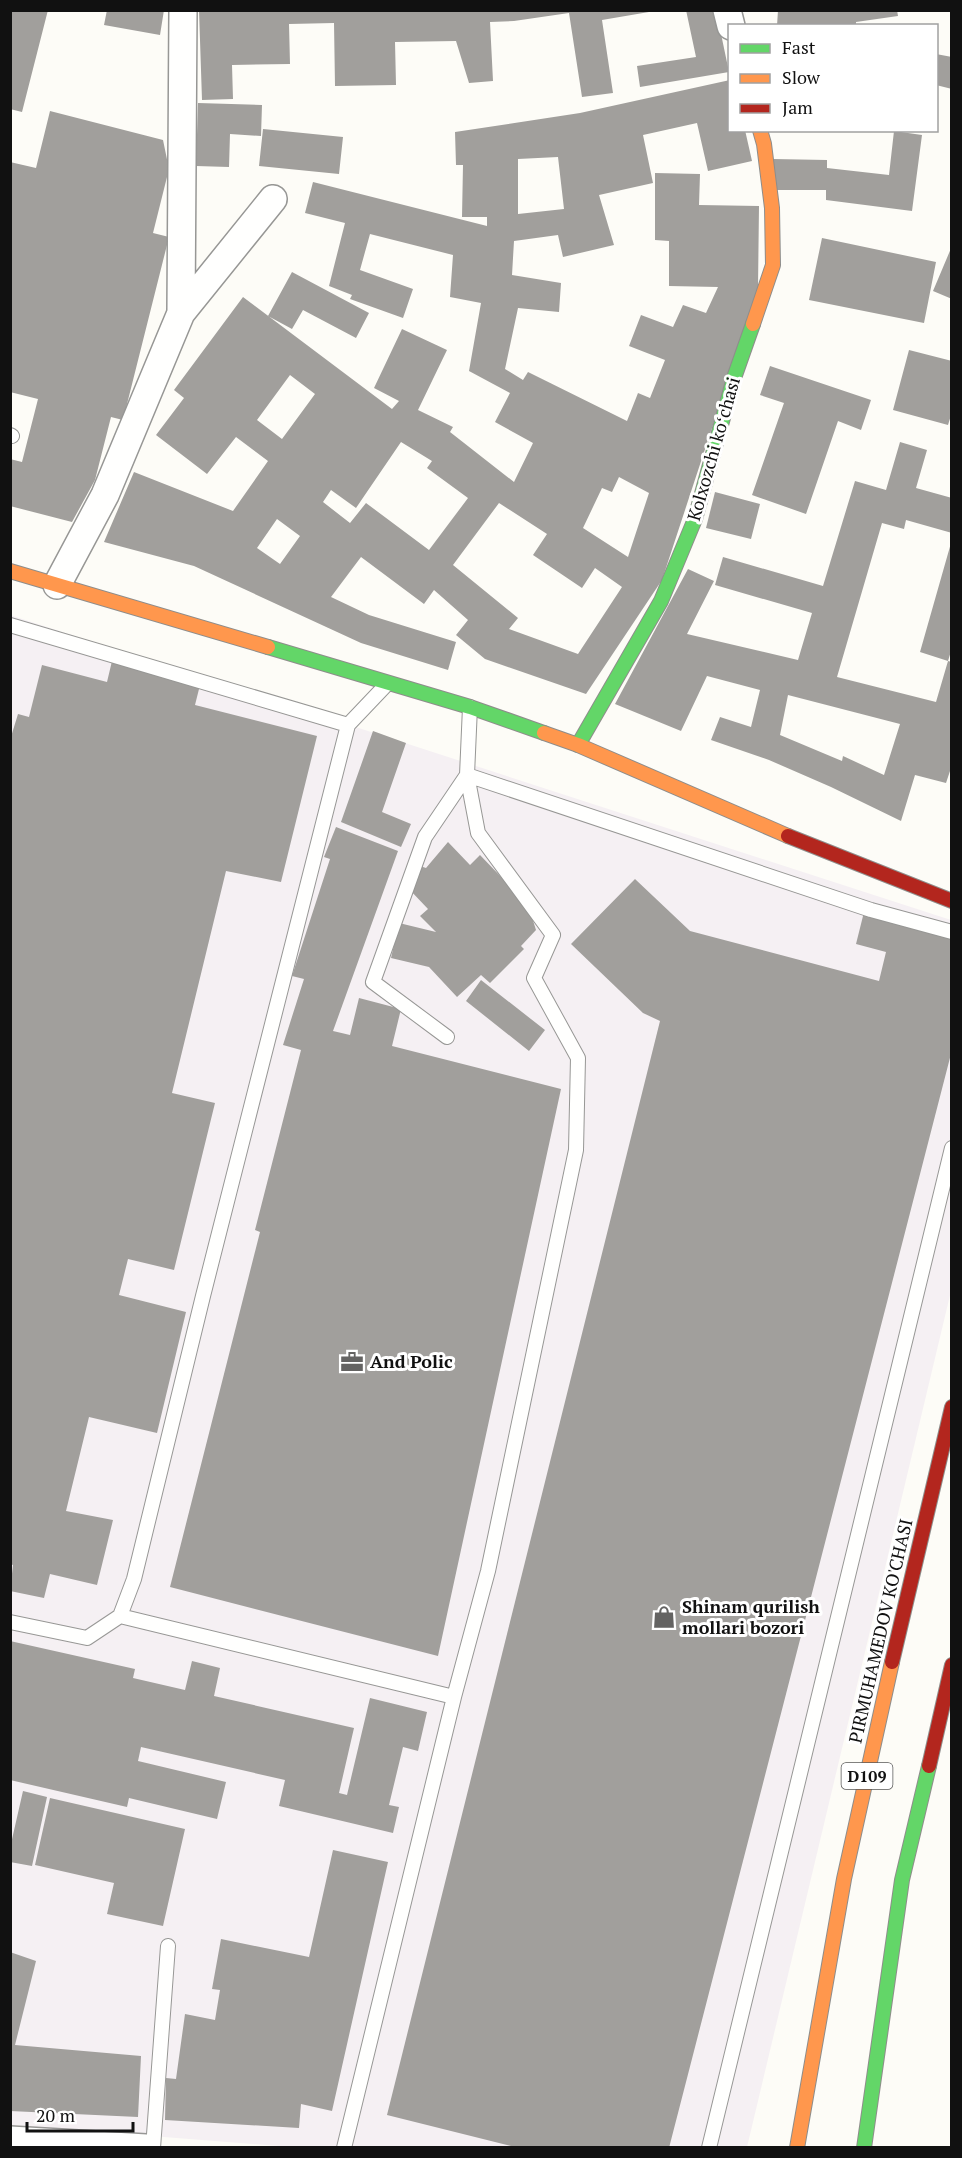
<svg xmlns="http://www.w3.org/2000/svg" width="962" height="2158" viewBox="0 0 962 2158" font-family="'PT Serif',serif">
<rect width="100%" height="100%" fill="#fdfcf7"/>
<!-- industrial -->
<path fill="#f5f0f3" d="M10,615L951,920V1291L747,2147L304,2148L11,2125Z"/>
<!-- building -->
<path fill="#a19f9c" fill-rule="evenodd" d="M10,10H48L22,112L10,109Z
M107,10H164L160,35L104,25Z
M199,10H649V12L602,20L613,93L582,97L569,13L514,21L490,22L493,81L469,83L456,41L395,42L396,85L335,86L334,23L289,24L290,64L232,65L233,99L202,100Z
M686,10H716L729,72L640,87L637,66L696,57Z
M778,10H897L898,16L856,22V26H777Z
M936,54L952,57V89L936,85Z
M730,80V130H745L752,161L708,171L697,123L643,135L653,183L599,195L614,245L563,257L558,235L514,241L512,275L561,283L559,312L518,308L505,369L523,380L528,372L627,421L638,393L650,398L665,360L629,346L641,315L673,327L683,305L706,313L718,287L669,286V241L655,240V173L700,174L699,205L759,206L758,288L662,580L586,694L485,659L456,635L468,620L434,590L424,604L361,557L331,597L369,615L456,642L448,670L361,643L194,566L104,542L134,472L233,511L268,461L236,437L207,474L156,435L184,398L174,390L243,297L392,409L399,401L374,388L402,329L447,350L418,410L453,427L450,432L514,482L533,443L495,422L510,393L469,371L481,303L450,297L453,255L370,234L360,270L413,289L403,318L350,299L352,295L329,286L345,223L305,213L313,182L487,226V217H462L463,165H456L455,132L580,113ZM558,157L564,209L518,214V159ZM290,375L315,394L282,439L257,420ZM401,442L432,461L427,468L468,498L429,550L366,503L350,523L323,502L331,490L356,508ZM619,477L649,493L628,557L583,528L602,488L612,492ZM499,503L547,534L533,555L582,588L595,568L622,587L578,654L509,629L518,618L453,565ZM277,519L300,536L280,564L257,548Z
M198,103L262,105L261,136L230,134L229,167L196,166Z
M50,111L163,140L169,169L153,233L169,237L123,420L111,417L95,480L72,522L10,506V459L22,462L38,399L10,392V162L36,168Z
M263,129L343,137L339,174L259,166Z
M894,131L922,135L912,211L826,200V190H773V159L827,160V168L889,175Z
M822,238L936,262L924,323L809,300Z
M952,246V299L933,291Z
M292,272L369,313L356,338L303,310L292,329L268,316Z
M909,350L952,361V412L948,425L893,410Z
M770,366L871,400L861,430L838,421L806,514L752,495L784,403L760,395Z
M900,442L927,450L916,488L952,498V533L906,520L904,529L882,523L837,677L936,702L948,661L952,662V765L946,783L915,775L901,821L831,787L769,760L711,740L720,717L751,727L760,690L707,676L681,731L615,704L688,569L714,581L687,634L798,660L812,613L715,585L723,557L823,586L855,481L886,490ZM788,695L900,724L884,775L843,756L842,761L780,735Z
M715,492L760,504L751,539L706,528Z
M951,543L952,648L948,661L920,652Z
M112,661L200,685L195,705L317,736L281,882L226,871L172,1093L215,1103L174,1270L128,1259L119,1295L186,1312L157,1433L89,1417L66,1511L113,1520L97,1585L50,1574L44,1598L10,1591L13,1565L10,1564V740L18,714L29,717L42,665L107,682Z
M373,731L406,743L382,812L411,824L401,847L341,822Z
M336,827L398,851L333,1031L350,1035L359,998L401,1009L392,1046L561,1089L438,1656L170,1587L260,1232L255,1230L301,1050L283,1045L304,979L292,976L330,859L324,857Z
M448,842L470,865L480,855L528,905L536,930L521,946L524,949L490,983L481,975L457,997L429,967L391,958L399,923L436,932L420,916L428,909L409,889L420,866L426,868Z
M635,879L690,931L879,981L886,952L856,944L864,912L952,935V1050L669,2148H519L387,2115L660,1021L643,1013L571,944Z
M481,980L545,1030L529,1051L466,1001Z
M10,1641L135,1669L133,1678L185,1690L192,1661L220,1668L214,1696L354,1728L339,1793L347,1795L370,1698L427,1712L418,1751L403,1747L389,1805L399,1807L393,1833L279,1806L285,1780L141,1747L138,1761L226,1782L217,1819L129,1798L127,1807L10,1780Z
M23,1791L47,1797L32,1866L10,1862V1848Z
M50,1798L185,1829L163,1926L107,1914L114,1883L35,1865Z
M333,1850L388,1862L332,2111L301,2104L299,2128L165,2120L166,2078L176,2079L185,2014L215,2020L220,1990L212,1989L221,1939L309,1957Z
M10,1952L36,1961L15,2045L141,2056L138,2117L10,2111Z"/>
<g fill="none" stroke-linecap="round" stroke-linejoin="round">
<!-- lane casing -->
<g stroke="#979795" stroke-width="16">
<path id="lane" d="M10,435L12,436
M10,625L348,725L387,684
M447,1037L373,982L425,837L467,775L871,910L952,932
M120,1616L454,1697
M10,1622L87,1638L120,1616L134,1579L203,1296L348,725
M153,2148L168,1946
M344,2148L454,1697L488,1571L576,1150L578,1058L534,978L553,935L478,833L467,775L470,707
M709,2148L952,1148"/>
</g>
<!-- street casing -->
<g stroke="#979795" stroke-width="30">
<path id="street" d="M727,10L731,26
M181,313L273,199
M57,585L105,495L181,313L183,10
M10,2140L146,2148"/>
</g>
<!-- fast casing -->
<g stroke="#8e8d8b" stroke-width="16">
<path id="fast" d="M268,647L470,707L544,733
M578,745L661,601L695,519L734,378L753,324
M864,2148L902,1880L929,1766"/>
</g>
<!-- slow casing -->
<g stroke="#8e8d8b" stroke-width="16">
<path id="slow" d="M753,324L773,265L772,208L764,144L760,130
M10,571L268,647
M544,733L578,745L788,836
M797,2148L844,1879L892,1662"/>
</g>
<!-- jam casing -->
<g stroke="#8e8d8b" stroke-width="16">
<path id="jam" d="M788,836L952,901
M892,1662L952,1407
M929,1766L952,1665"/>
</g>
<!-- lane -->
<use href="#lane" stroke="#fffffe" stroke-width="14"/>
<!-- street -->
<use href="#street" stroke="#fffffe" stroke-width="27"/>
<!-- fast -->
<use href="#fast" stroke="#63d668" stroke-width="14"/>
<!-- slow -->
<use href="#slow" stroke="#ff974d" stroke-width="14"/>
<!-- jam -->
<use href="#jam" stroke="#b3261e" stroke-width="14"/>
</g>
<!-- icons -->
<defs>
<g id="office-bare" transform="scale(1.8)"><path d="M-6-3h4V-5.5h4V-3h4V5H-6ZM-1-4.5V-3h2v-1.5ZM-6 0V1H6V0Z" fill="#646362" stroke="#fff" stroke-width="2.5" paint-order="stroke"/></g>
<g id="shop-bare" transform="scale(1.8)"><path d="M-5-2.5h2.3a2.7 3.5 0 0 1 5.4 0H5L5.5 6h-11ZM-1.5-2.5h3a1.5 2.3 0 0 0-3 0Z" fill="#646362" stroke="#fff" stroke-width="2.5" paint-order="stroke"/></g>
</defs>
<g fill-rule="evenodd">
<use href="#office-bare" x="352" y="1362"/>
<use href="#shop-bare" x="664" y="1617"/>
</g>
<g text-anchor="middle" stroke-width="6" stroke-linejoin="round" paint-order="stroke">
<!-- shield labels -->
<rect fill="#fff" stroke="#585858" stroke-width="1.5" x="841.5" y="1763" width="51" height="26" rx="4.5"/>
<g font-size="16" font-weight="bold" fill="#111">
<text x="867" y="1782">D109</text>
</g>
<!-- street labels -->
<g font-size="18" fill="#111" stroke="#fff">
<text transform="translate(714 449) rotate(-74)" y="6">Kolxozchi koʻchasi</text>
<text transform="translate(881 1631) rotate(-77)" y="6">PIRMUHAMEDOV KO'CHASI</text>
</g>
<!-- poi labels -->
<g font-size="18" font-weight="bold" fill="#111" stroke="#fff" text-anchor="start">
<text x="370" y="1368">And Polic</text>
<text x="682" y="1613">Shinam qurilish<tspan x="682" dy="21">mollari bozori</tspan></text>
</g>
</g>
<!-- border -->
<rect width="962" height="2158" fill="none" stroke="#111111" stroke-width="24"/>
<!-- legend -->
<rect x="728" y="24" width="210" height="108" fill="#ffffff" stroke="#a0a0a0" stroke-width="1.5"/>
<rect x="740" y="44" width="30" height="9" fill="#63d668" stroke="#a0a0a0" stroke-width="1.5"/>
<text x="782" y="54" font-size="18" fill="#111111">Fast</text>
<rect x="740" y="74" width="30" height="9" fill="#ff974d" stroke="#a0a0a0" stroke-width="1.5"/>
<text x="782" y="84" font-size="18" fill="#111111">Slow</text>
<rect x="740" y="104" width="30" height="9" fill="#b3261e" stroke="#a0a0a0" stroke-width="1.5"/>
<text x="782" y="114" font-size="18" fill="#111111">Jam</text>
<!-- scale -->
<path d="M27 2122v9h106v-9" fill="none" stroke="#111111" stroke-width="3"/>
<text x="36" y="2122" font-size="18" fill="#111111" stroke="#ffffff" stroke-width="4.5" paint-order="stroke">20 m</text>
</svg>
